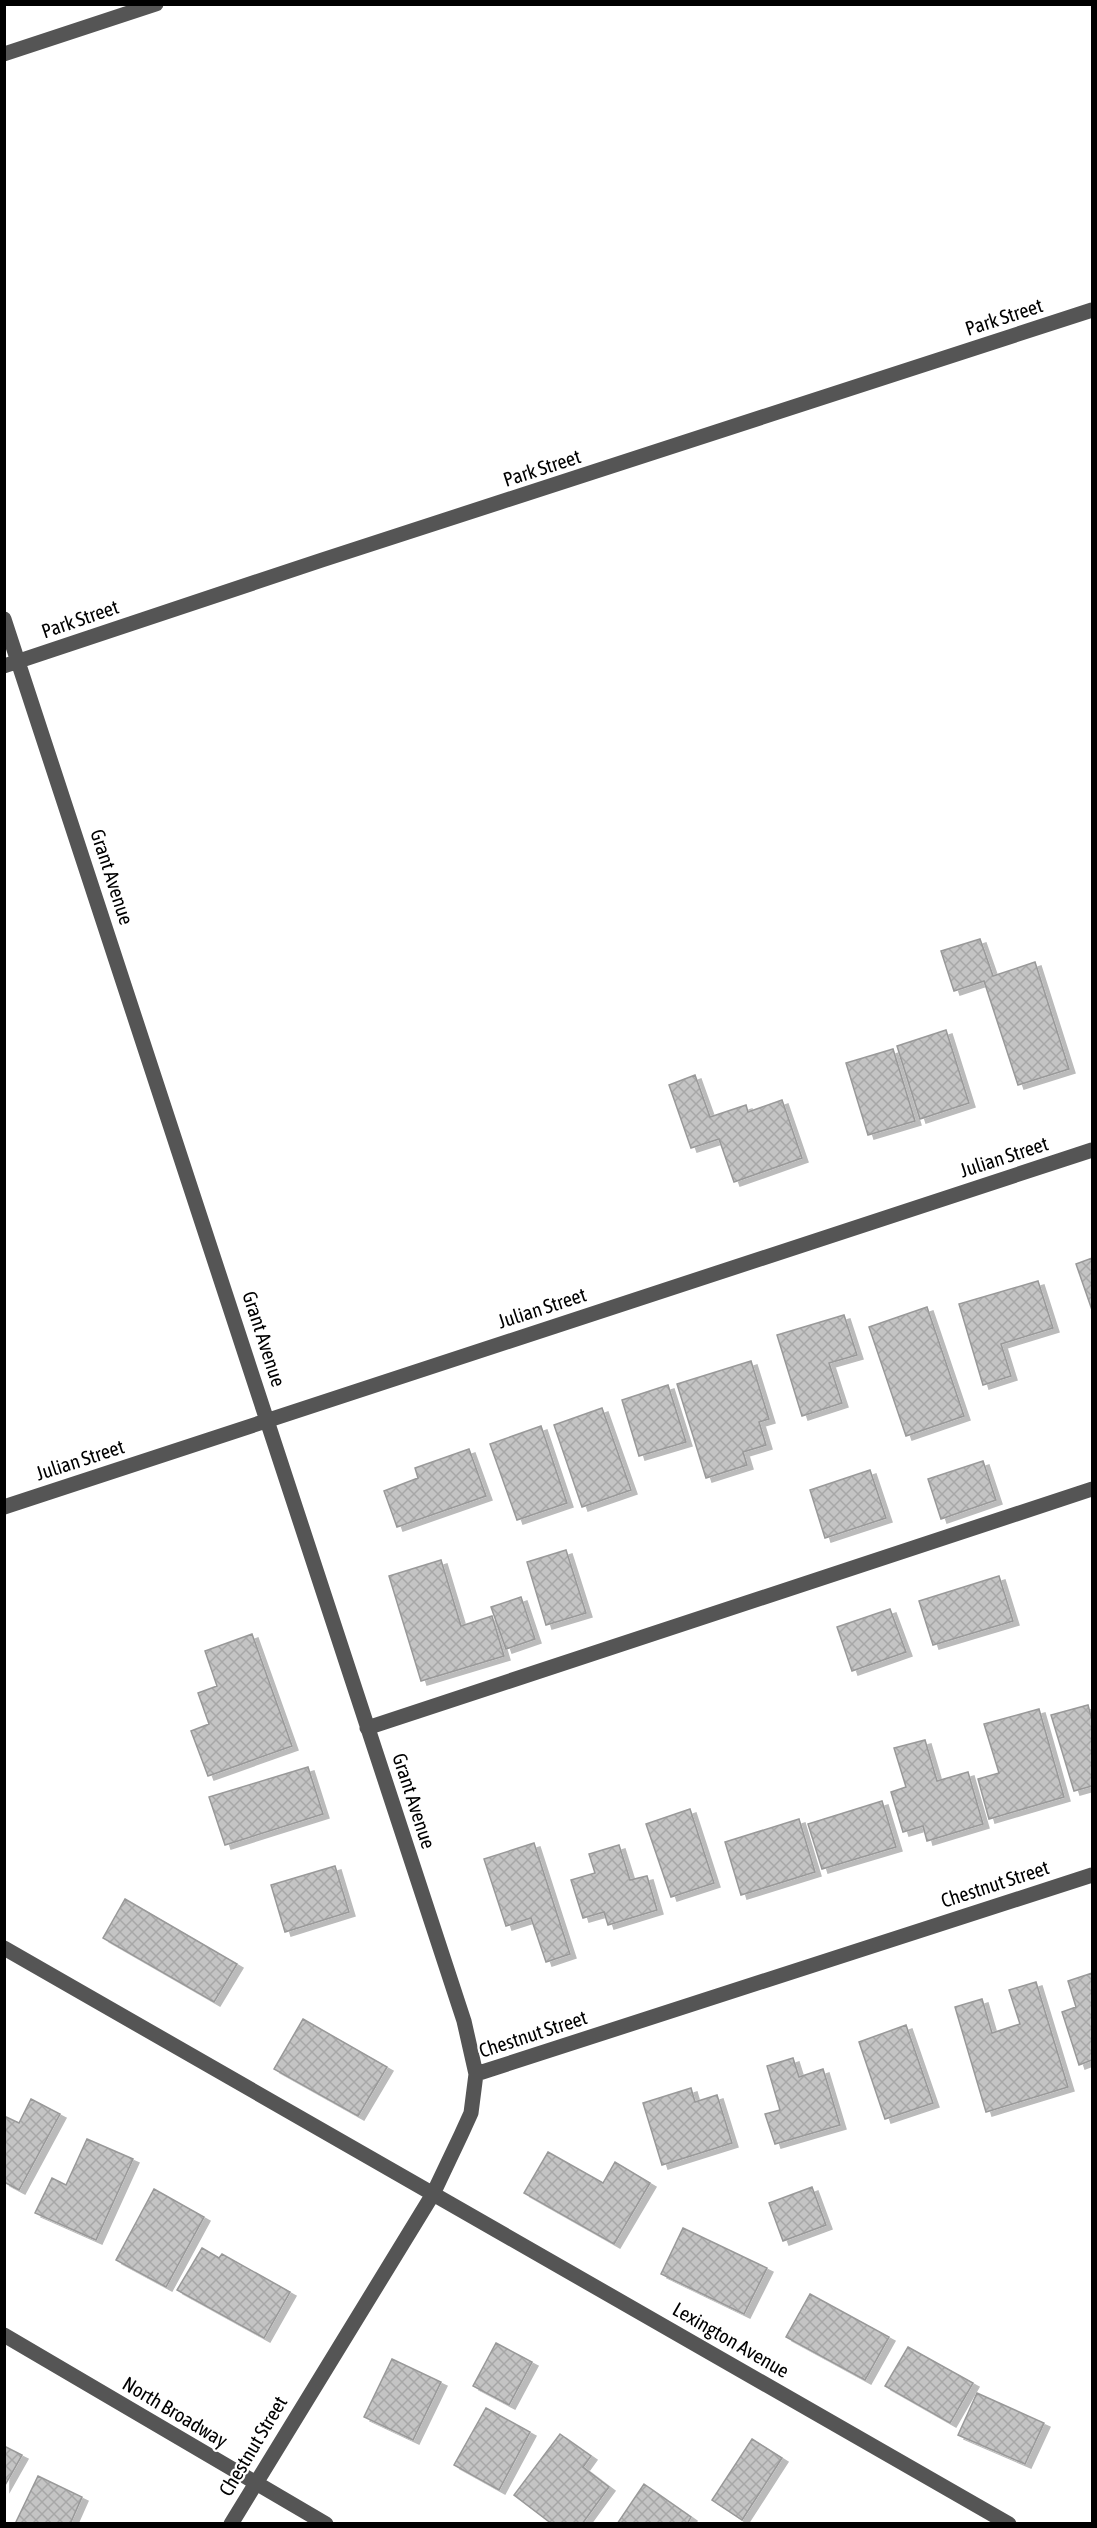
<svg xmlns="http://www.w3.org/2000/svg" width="1097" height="2528" viewBox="0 0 1097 2528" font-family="'Asap Condensed',sans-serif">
<defs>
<pattern id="building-cross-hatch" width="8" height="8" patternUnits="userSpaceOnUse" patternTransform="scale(1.5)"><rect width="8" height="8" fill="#c4c4c4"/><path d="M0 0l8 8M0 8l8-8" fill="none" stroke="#a7a7a7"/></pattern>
<filter id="shadow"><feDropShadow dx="6" dy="4" stdDeviation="0" flood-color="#0004"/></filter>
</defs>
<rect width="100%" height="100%" fill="#fff"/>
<!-- building -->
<path fill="url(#building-cross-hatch)" stroke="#999" stroke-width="1.5" filter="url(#shadow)" d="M980,939L993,976L1035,962L1069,1069L1018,1085L984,981L954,991L941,951Z
M946,1030L969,1103L920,1119L897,1046Z
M893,1049L915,1121L868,1135L846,1063Z
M695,1075L710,1117L746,1105L748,1112L782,1100L802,1158L734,1182L719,1139L691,1148L669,1085Z
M1092,1258V1310L1076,1264Z
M1038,1281L1053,1328L1001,1344L1011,1376L983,1385L959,1304Z
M927,1307L964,1416L906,1436L869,1327Z
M844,1315L857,1355L829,1363L842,1403L802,1416L777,1335Z
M751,1361L769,1419L759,1422L766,1445L743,1452L747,1465L706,1478L677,1384Z
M668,1385L686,1442L639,1456L622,1400Z
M602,1408L631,1490L582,1507L554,1425Z
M541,1426L567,1503L517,1520L490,1444Z
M469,1449L486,1496L397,1527L384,1491L418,1478L415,1468Z
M983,1461L996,1500L941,1519L928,1479Z
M870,1470L886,1518L825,1538L810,1490Z
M566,1550L586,1613L546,1625L527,1562Z
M441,1560L461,1626L492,1616L504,1656L421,1681L389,1576Z
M999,1576L1013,1621L933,1645L919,1601Z
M521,1597L535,1639L506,1649L491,1607Z
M890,1609L906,1652L852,1671L837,1627Z
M252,1634L292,1746L208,1776L191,1731L209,1724L198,1693L217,1686L205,1651Z
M1088,1705L1092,1720V1786L1074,1791L1051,1715Z
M1039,1709L1064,1797L989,1819L978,1779L999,1773L984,1724Z
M925,1740L937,1781L968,1772L983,1824L927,1841L923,1826L903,1832L891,1792L906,1787L894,1748Z
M308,1767L323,1814L225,1845L209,1797Z
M882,1801L896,1847L822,1869L808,1824Z
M690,1809L714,1883L671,1897L646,1824Z
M799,1819L815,1872L741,1895L725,1842Z
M534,1843L570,1954L546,1962L531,1918L506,1926L484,1859Z
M619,1845L630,1880L647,1876L657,1910L608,1925L604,1912L583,1918L571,1880L595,1873L589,1854Z
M335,1866L349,1912L285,1932L271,1885Z
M125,1899L237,1964L214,2002L103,1938Z
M1092,1973V2060L1079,2065L1062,2012L1076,2007L1068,1981Z
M1036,1982L1068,2087L986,2112L955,2007L982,1999L992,2033L1020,2024L1009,1990Z
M303,2019L387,2067L358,2116L274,2069Z
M906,2025L933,2103L885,2119L859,2042Z
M793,2058L799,2077L823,2069L840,2125L775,2144L765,2114L780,2110L767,2066Z
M691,2088L695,2102L717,2095L732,2143L662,2165L643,2103Z
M31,2099L60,2114L19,2190L4,2182V2116L19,2123Z
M87,2139L133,2159L96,2240L35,2213L52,2178L66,2185Z
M548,2152L603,2183L615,2162L650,2183L614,2244L524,2193Z
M812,2187L826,2225L783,2241L769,2203Z
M154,2189L204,2217L166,2287L116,2260Z
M683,2228L767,2268L744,2314L661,2274Z
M202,2248L219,2258L222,2254L290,2292L264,2338L177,2290Z
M810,2294L889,2337L865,2380L786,2337Z
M496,2343L532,2362L509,2405L473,2386Z
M908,2347L973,2383L950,2423L885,2386Z
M392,2359L441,2382L413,2440L364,2417Z
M977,2393L1044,2423L1025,2464L958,2435Z
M486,2408L530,2432L499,2490L454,2465Z
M560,2434L591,2456L583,2467L609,2487L582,2524H552L514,2495Z
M752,2439L782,2458L742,2520L712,2500Z
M4,2446L22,2455L4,2487Z
M38,2476L82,2497L70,2524H15Z
M644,2484L691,2517L687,2524H617Z"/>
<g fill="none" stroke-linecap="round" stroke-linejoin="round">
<!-- minor -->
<path stroke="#555" stroke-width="15" d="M4,54L156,4
M4,619L464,2021L476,2074L471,2113L461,2135L433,2194L231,2524
M4,666L322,560L1092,310
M4,1507L1092,1150
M367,1728L1092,1489
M4,1948L1009,2524
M476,2074L1092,1875
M4,2335L326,2524"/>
</g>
<g text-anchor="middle" stroke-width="4.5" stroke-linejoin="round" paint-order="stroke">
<!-- street labels -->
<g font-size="20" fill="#000" stroke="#fff">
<text transform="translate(1004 317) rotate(-18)" y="7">Park Street</text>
<text transform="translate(542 468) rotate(-18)" y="7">Park Street</text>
<text transform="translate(80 619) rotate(-19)" y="7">Park Street</text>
<text transform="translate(112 877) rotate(72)" y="7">Grant Avenue</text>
<text transform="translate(1004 1157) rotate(-18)" y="7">Julian Street</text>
<text transform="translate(542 1308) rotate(-18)" y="7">Julian Street</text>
<text transform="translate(264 1339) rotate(72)" y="7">Grant Avenue</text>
<text transform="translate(80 1460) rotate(-18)" y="7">Julian Street</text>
<text transform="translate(414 1801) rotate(72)" y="7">Grant Avenue</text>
<text transform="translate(995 1884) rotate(-18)" y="7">Chestnut Street</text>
<text transform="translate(533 2034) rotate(-18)" y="7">Chestnut Street</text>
<text transform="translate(731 2340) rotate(30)" y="7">Lexington Avenue</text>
<text transform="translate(175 2412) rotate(31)" y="7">North Broadway</text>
<text transform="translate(253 2446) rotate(-59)" y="7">Chestnut Street</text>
</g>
</g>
<!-- border -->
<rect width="1097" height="2528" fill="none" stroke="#000000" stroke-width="12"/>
</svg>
